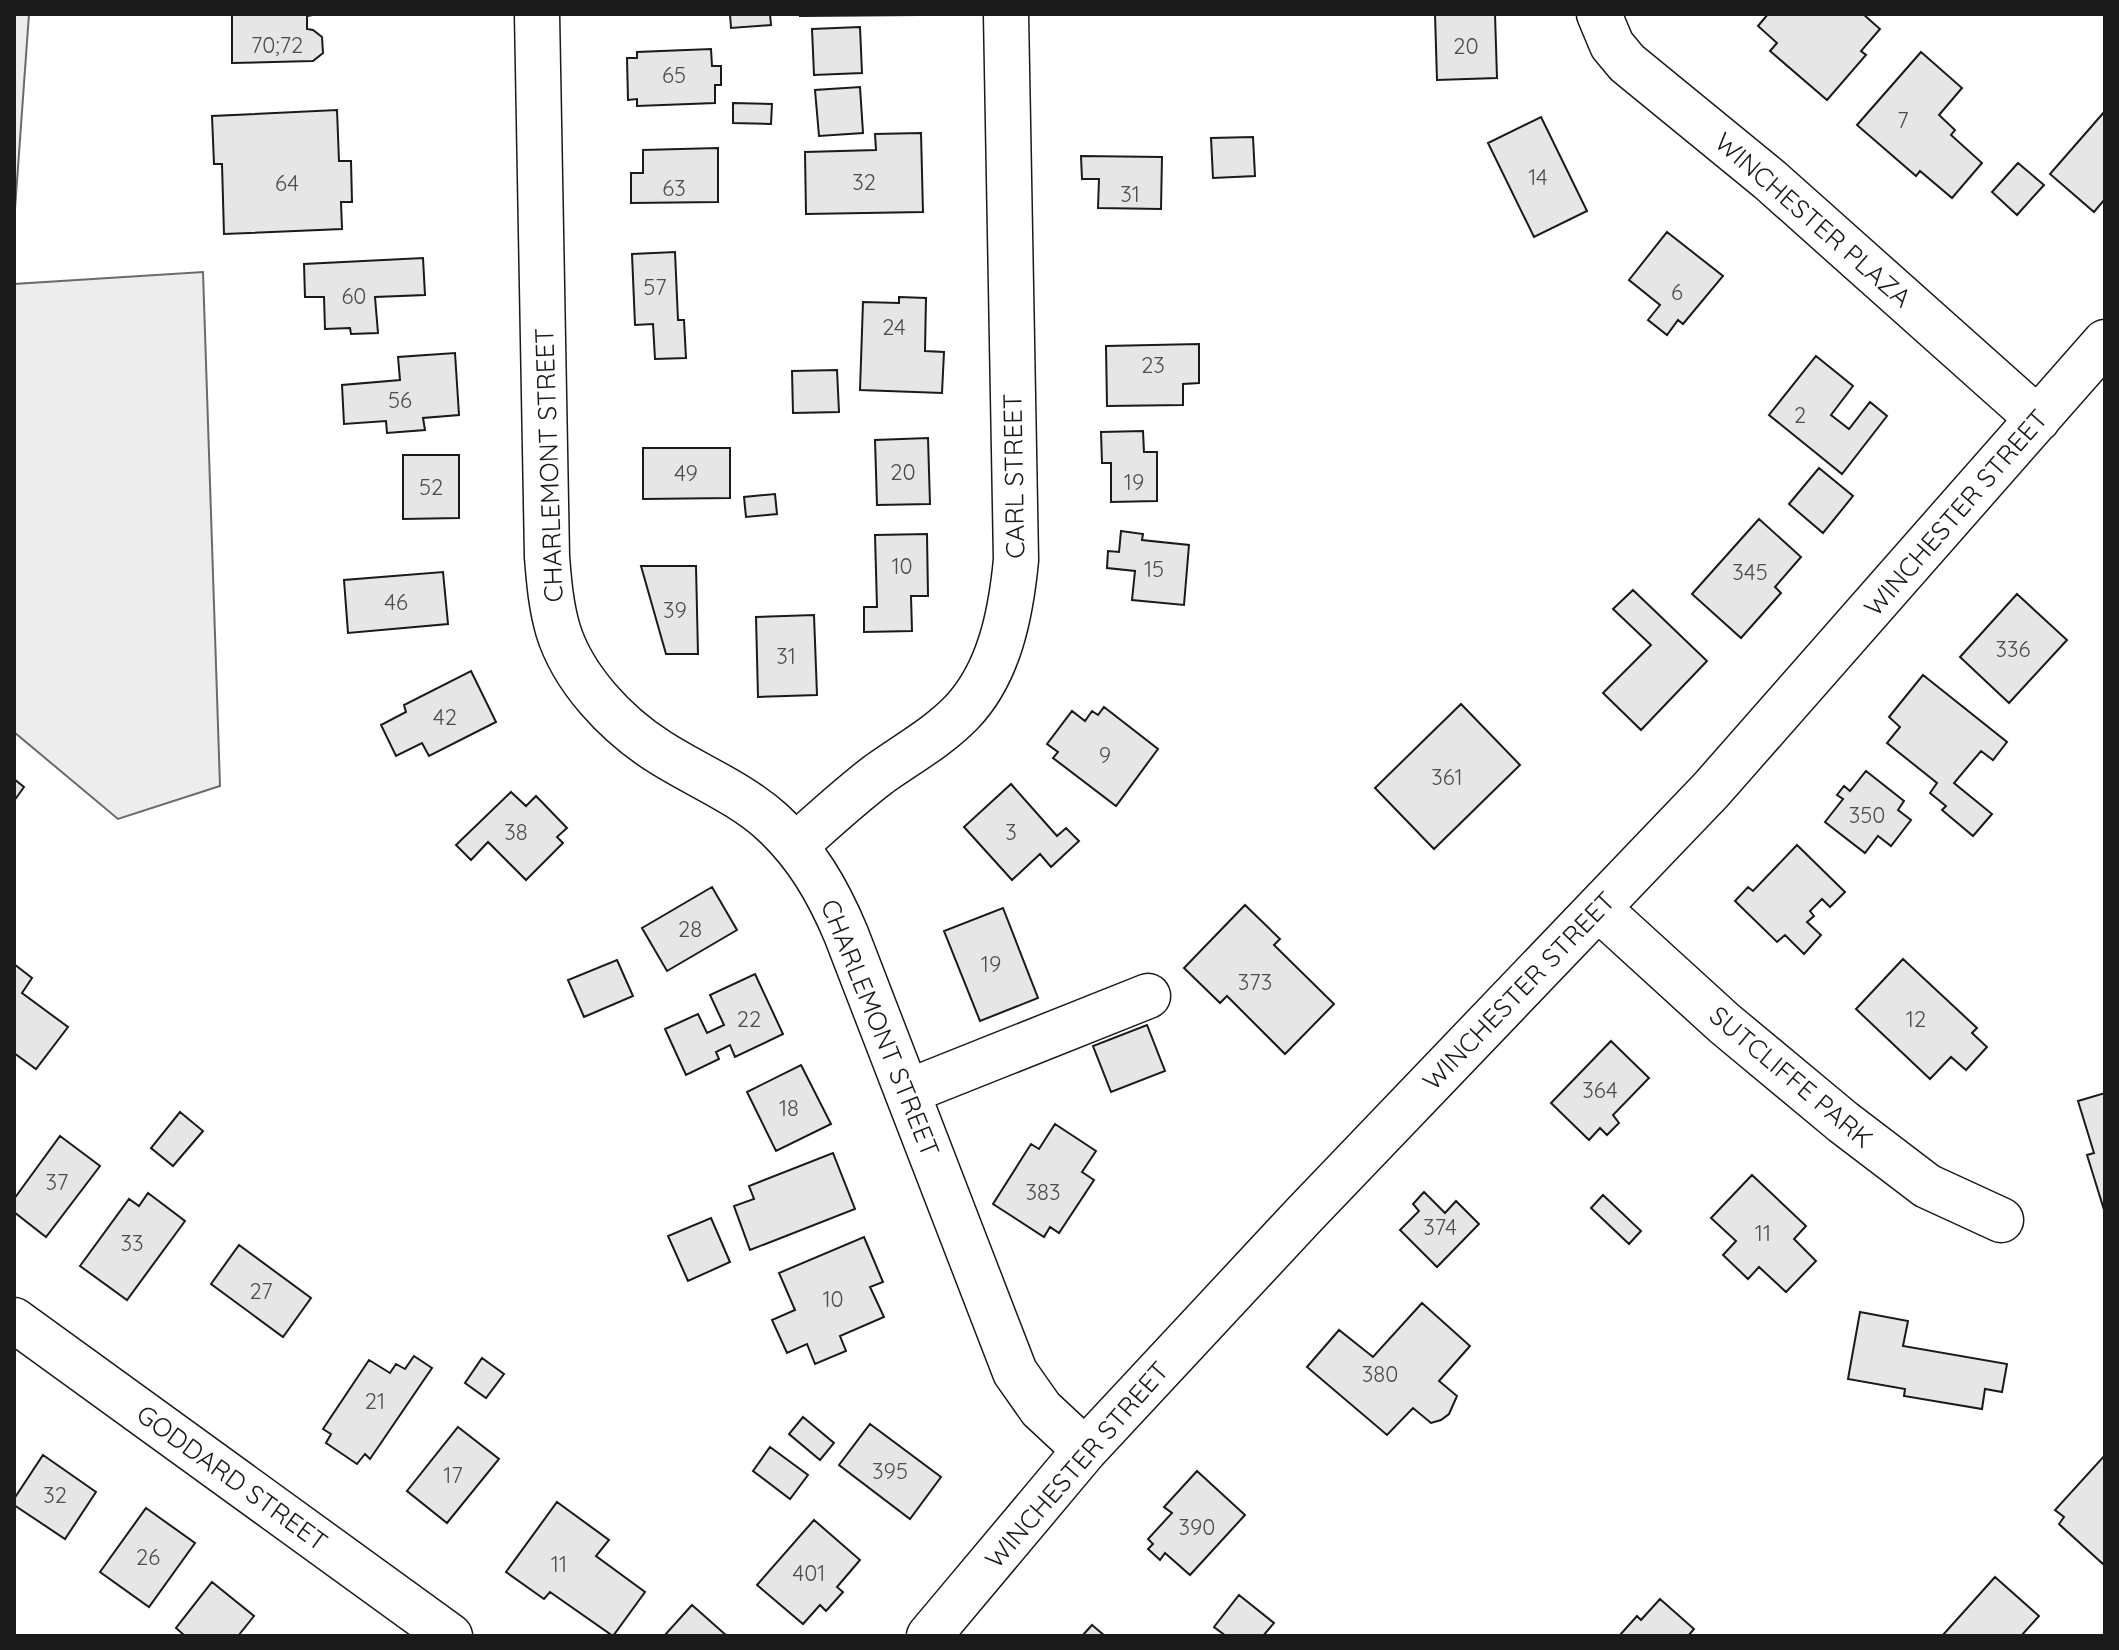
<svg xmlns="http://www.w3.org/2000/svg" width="2119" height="1650" viewBox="0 0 2119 1650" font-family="Quicksand,sans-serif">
<rect width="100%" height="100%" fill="#fff"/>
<!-- built -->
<path fill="#ededed" stroke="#6a6a6a" stroke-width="2" d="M14,14H29L14,223Z
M203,272L220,786L118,819L14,732V284Z"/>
<!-- building -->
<path fill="#e6e6e6" stroke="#1a1a1a" stroke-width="2" d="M232,14H319L307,16V29L313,30L322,37L323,53L313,61L232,63Z
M730,14H770L771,25L731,28Z
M800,14H918V15L800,16Z
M1435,14H1495L1497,78L1437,80Z
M1768,14H1863L1880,29L1861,51L1866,55L1827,100L1770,51L1777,43L1758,26Z
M860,27L862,73L814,75L812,29Z
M711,49L712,66H721V85H715V103L637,106V99L628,100L627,58H637V52Z
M1921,52L1962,88L1939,115L1955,130L1951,135L1982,163L1952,198L1920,171L1916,176L1857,125Z
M860,87L863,133L819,136L815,90Z
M733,103L772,104L771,124L733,123Z
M337,110L339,161H351L352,202H341L342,229L224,234L222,164H214L212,116Z
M2105,111V199L2094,212L2050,174Z
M1541,117L1587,211L1534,237L1488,143Z
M921,133L923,212L806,214L805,152L876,150L875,134Z
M1253,137L1255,176L1213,178L1211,138Z
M718,148V202L631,203V173H643V150Z
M1081,156L1162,157L1161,209L1098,208L1099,179H1082Z
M2018,163L2044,185L2017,215L1992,192Z
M1667,232L1723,276L1683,324L1678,320L1667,335L1648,320L1660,305L1629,280Z
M675,252L678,320H684L686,358L655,359L653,324L635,325L632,254Z
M423,258L425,295L375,297L378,333L351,334L350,328L325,329L324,297H305L304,264Z
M899,297L926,298L925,351L944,352L942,393L860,390L863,302L899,303Z
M1199,344V383L1183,384V405L1107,406L1106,346Z
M455,353L459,415L423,418L425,430L387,433L386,421L344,424L342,385L400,380L398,357Z
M1816,356L1853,386L1831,415L1849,429L1870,402L1887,416L1842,474L1769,415Z
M837,370L839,412L793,413L792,371Z
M1143,431L1144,452H1157V501L1111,502V463H1102L1101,432Z
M928,438L930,504L877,505L875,440Z
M643,448H730V498L643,499Z
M403,455H459V518L403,519Z
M1819,468L1853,496L1823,533L1789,504Z
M775,494L777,514L746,517L744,497Z
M1759,519L1801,557L1775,587L1781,593L1741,638L1692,594Z
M1121,531L1143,534L1142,540L1189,545L1184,605L1132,600L1135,571L1107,568L1108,551L1119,552Z
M927,534L928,596H911L912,631L864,632V607H877L875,535Z
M641,566H696L698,654H666Z
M443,572L448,624L348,633L344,580Z
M1633,590L1707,661L1641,730L1603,693L1651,645L1613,609Z
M2017,594L2067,640L2009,703L1960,657Z
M814,615L817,695L758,697L756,617Z
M471,671L496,722L429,756L422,743L396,756L381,725L406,712L404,705Z
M1923,675L2007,742L1993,760L1981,751L1954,783L1992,814L1973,836L1942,810L1946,806L1930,793L1937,783L1887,743L1900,727L1889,717Z
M1461,704L1520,765L1434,849L1375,788Z
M1104,707L1158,749L1116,806L1053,758L1058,752L1047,744L1072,711L1085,721L1092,711L1098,715Z
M1866,771L1904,801L1898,810L1911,820L1891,846L1878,836L1865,853L1825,822L1843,799L1837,795L1844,786L1850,791Z
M14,779L24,787L14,801Z
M1011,784L1057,836L1066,828L1079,841L1051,867L1040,854L1012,880L964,827Z
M511,792L526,806L536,796L567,828L557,837L563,843L526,880L488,842L471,860L456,845Z
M1797,845L1845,892L1830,907L1822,899L1810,911L1814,916L1807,922L1821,935L1804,954L1785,935L1777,942L1735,901L1748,887L1753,891Z
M712,887L737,930L667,971L642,928Z
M1245,905L1280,939L1274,945L1334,1004L1285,1054L1227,996L1220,1003L1184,968Z
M1003,908L1038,998L980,1021L944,931Z
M1903,959L1977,1028L1972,1033L1987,1047L1966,1070L1951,1057L1930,1079L1856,1009Z
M617,960L633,996L584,1017L568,980Z
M14,964L32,978L22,993L68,1027L36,1069L14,1053Z
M755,974L783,1034L735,1057L730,1045L716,1052L719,1059L686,1075L665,1029L698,1014L707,1033L724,1025L710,995Z
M1147,1025L1165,1071L1111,1092L1093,1046Z
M1611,1041L1649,1078L1613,1115L1619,1123L1607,1135L1600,1128L1589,1140L1551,1103Z
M801,1065L831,1124L776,1151L747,1092Z
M2105,1093V1213L2087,1155L2094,1153L2078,1101Z
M180,1112L203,1131L173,1166L151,1148Z
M1055,1124L1096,1151L1082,1172L1094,1180L1059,1233L1050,1227L1044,1237L993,1204L1031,1144L1039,1149Z
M60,1136L100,1166L46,1237L14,1212V1199Z
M833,1153L855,1209L750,1250L734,1206L754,1199L749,1186Z
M1752,1175L1806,1226L1794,1239L1816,1261L1786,1292L1759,1267L1748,1279L1723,1255L1736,1241L1711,1218Z
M1424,1192L1445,1213L1456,1201L1479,1224L1437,1267L1400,1230L1419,1211L1413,1204Z
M148,1193L185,1221L127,1300L80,1266L129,1199L139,1206Z
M1603,1195L1641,1231L1629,1244L1591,1208Z
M711,1218L730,1262L688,1281L668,1236Z
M864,1237L883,1282L870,1287L884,1317L840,1336L846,1351L815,1364L807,1344L787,1353L772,1320L795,1310L779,1273Z
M239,1245L311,1298L283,1337L211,1284Z
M1422,1303L1470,1346L1439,1381L1457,1396L1449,1414L1441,1420L1431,1423L1413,1408L1387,1435L1307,1367L1339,1330L1373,1357Z
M1860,1312L1908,1321L1903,1346L2007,1364L2002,1392L1985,1389L1982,1409L1904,1396L1905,1389L1848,1379Z
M414,1356L432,1368L370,1459L365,1454L357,1464L326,1443L331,1434L323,1429L369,1360L390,1373L396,1364L405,1369Z
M482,1358L504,1374L486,1398L465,1383Z
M803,1417L834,1443L820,1460L789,1434Z
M870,1424L941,1477L910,1519L839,1465Z
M458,1427L499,1459L447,1523L407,1491Z
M770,1447L808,1475L790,1499L753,1471Z
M43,1455L96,1492L65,1539L14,1505V1499Z
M2105,1455V1562L2103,1564L2059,1524L2064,1517L2055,1510Z
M1197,1471L1245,1515L1190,1575L1165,1553L1160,1560L1148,1549L1153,1544L1148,1539L1172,1513L1164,1507Z
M557,1502L609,1540L596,1556L645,1592L613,1636L550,1592L544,1599L506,1572Z
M146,1508L195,1543L149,1607L100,1572Z
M814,1520L860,1560L837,1587L843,1592L826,1611L820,1605L803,1624L757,1585Z
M1995,1577L2039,1616L2021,1636H1942Z
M212,1582L254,1616L238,1636H185L176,1628Z
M1239,1595L1274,1623L1263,1636H1226L1214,1627Z
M1660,1599L1694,1629L1688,1636H1619L1637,1616L1641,1620Z
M692,1605L727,1636H664Z
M1092,1625L1105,1636H1082Z"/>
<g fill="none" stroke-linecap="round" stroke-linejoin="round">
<!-- minor casing -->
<g stroke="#1a1a1a" stroke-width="47">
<path id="minor" d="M537,14L547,557C549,582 551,606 558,630C573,679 616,724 658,751C695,775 739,792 772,822C806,853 828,891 846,934L1015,1372L1041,1409L1085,1450
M1599,14L1612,45L1627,63L1770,180L2038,419
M796,845C823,821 850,796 879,774C907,754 938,737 962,712C1000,672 1011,612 1016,560L1006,14
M1599,909L1724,1023L1843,1122L1927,1186L2001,1220
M907,1092L1148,996
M14,1320L450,1636
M929,1636L1085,1450L1304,1215L1711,790L2105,342"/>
</g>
<!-- minor -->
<use href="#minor" stroke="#fff" stroke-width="44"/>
</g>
<g text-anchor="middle" stroke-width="6" stroke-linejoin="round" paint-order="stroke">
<!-- number labels -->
<g font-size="22" fill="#4d4d4d">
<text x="277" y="53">70;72</text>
<text x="1466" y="54">20</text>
<text x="674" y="83">65</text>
<text x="1903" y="128">7</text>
<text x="1538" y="185">14</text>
<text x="864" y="190">32</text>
<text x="287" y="191">64</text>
<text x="674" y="196">63</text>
<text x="1130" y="202">31</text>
<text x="655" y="295">57</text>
<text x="1677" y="300">6</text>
<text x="354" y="304">60</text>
<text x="894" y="335">24</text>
<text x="1153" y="373">23</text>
<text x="400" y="408">56</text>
<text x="1800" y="423">2</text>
<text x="903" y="480">20</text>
<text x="686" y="481">49</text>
<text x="1134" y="490">19</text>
<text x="431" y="495">52</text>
<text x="902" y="574">10</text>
<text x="1154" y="577">15</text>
<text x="1750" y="580">345</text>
<text x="396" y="610">46</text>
<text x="675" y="618">39</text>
<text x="2013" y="657">336</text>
<text x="786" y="664">31</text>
<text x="445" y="725">42</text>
<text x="1105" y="763">9</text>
<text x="1447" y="785">361</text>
<text x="1867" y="823">350</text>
<text x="516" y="840">38</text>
<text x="1011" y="840">3</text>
<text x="690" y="937">28</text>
<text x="991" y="972">19</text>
<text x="1255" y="990">373</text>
<text x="749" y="1027">22</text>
<text x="1916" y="1027">12</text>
<text x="1600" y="1098">364</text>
<text x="789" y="1116">18</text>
<text x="57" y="1190">37</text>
<text x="1043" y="1200">383</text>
<text x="1440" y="1235">374</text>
<text x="1763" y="1241">11</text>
<text x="132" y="1251">33</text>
<text x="261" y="1299">27</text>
<text x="833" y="1307">10</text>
<text x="1380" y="1382">380</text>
<text x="375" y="1409">21</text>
<text x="890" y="1479">395</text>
<text x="453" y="1483">17</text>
<text x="55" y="1503">32</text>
<text x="1197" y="1535">390</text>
<text x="148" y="1565">26</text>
<text x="559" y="1572">11</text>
<text x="809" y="1581">401</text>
</g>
<!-- street labels -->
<g font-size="26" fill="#1a1a1a" stroke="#fff">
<text transform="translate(1813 220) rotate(41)" y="9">WINCHESTER PLAZA</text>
<text transform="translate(549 465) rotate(-92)" y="9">CHARLEMONT STREET</text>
<text transform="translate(1014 476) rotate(-91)" y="9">CARL STREET</text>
<text transform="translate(1956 513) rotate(-49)" y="9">WINCHESTER STREET</text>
<text transform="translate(1519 991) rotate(-46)" y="9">WINCHESTER STREET</text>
<text transform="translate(880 1028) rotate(68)" y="9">CHARLEMONT STREET</text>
<text transform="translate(1791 1077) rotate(40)" y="9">SUTCLIFFE PARK</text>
<text transform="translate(1077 1465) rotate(-49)" y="9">WINCHESTER STREET</text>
<text transform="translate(232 1478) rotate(36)" y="9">GODDARD STREET</text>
</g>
</g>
<!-- border -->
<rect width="2119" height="1650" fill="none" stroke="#1a1a1a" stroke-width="32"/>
</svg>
